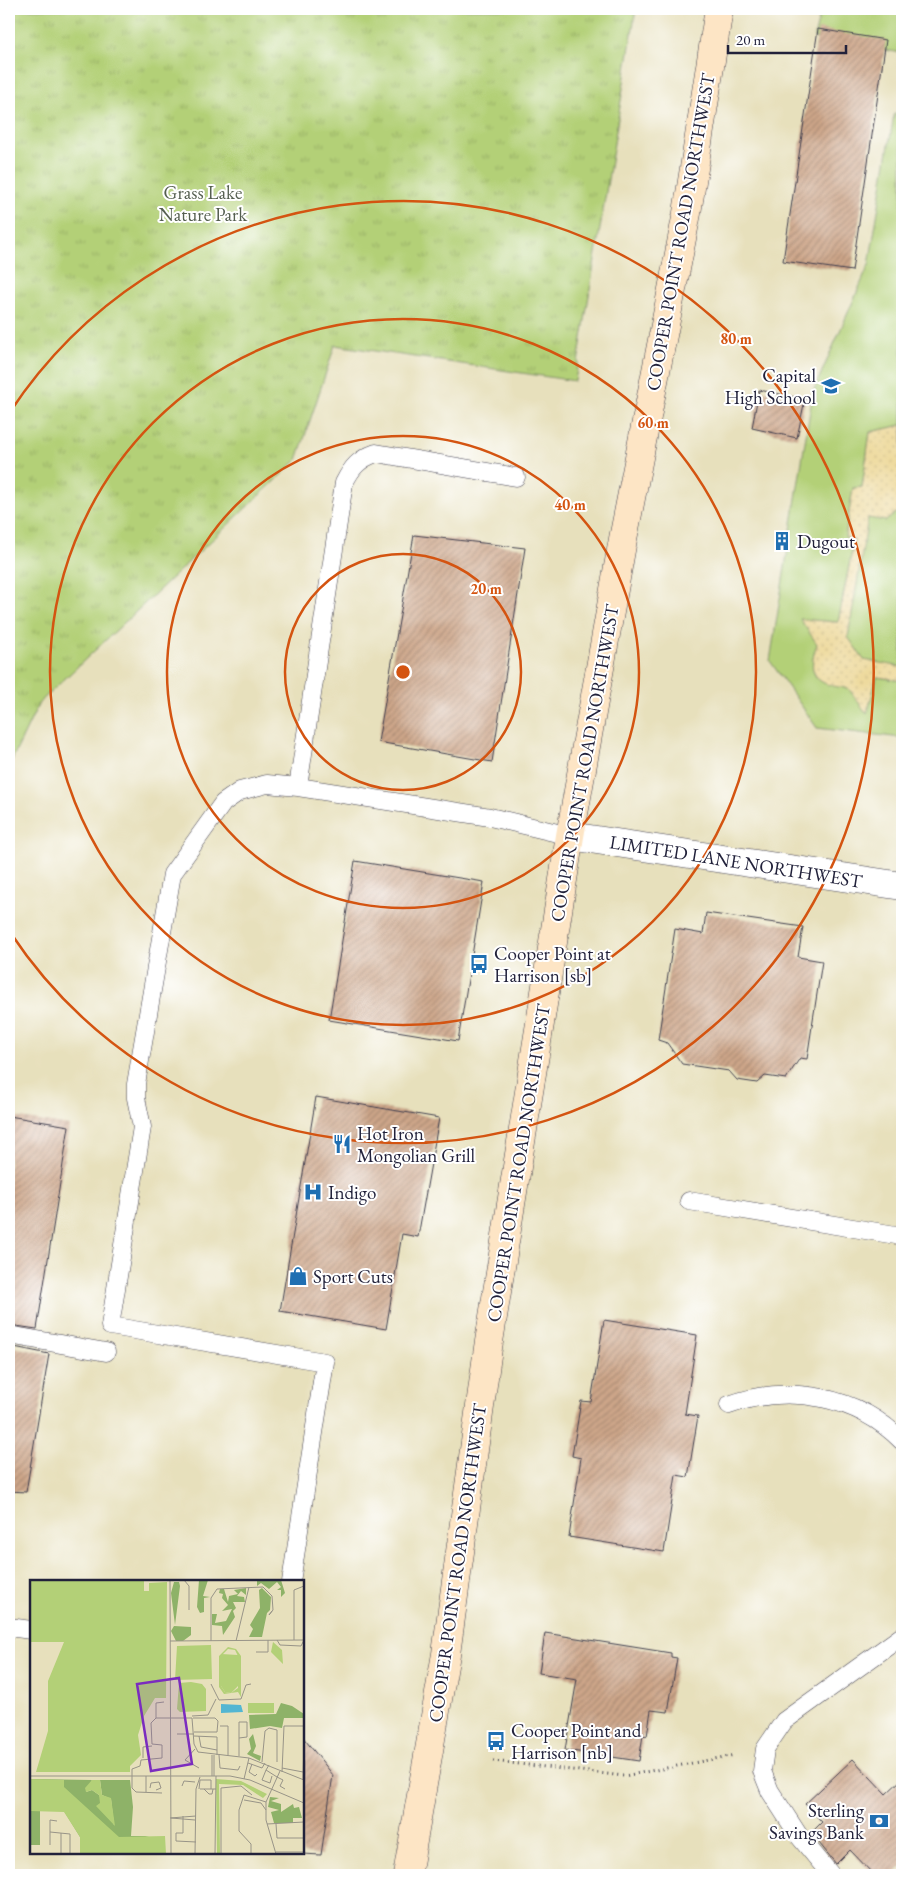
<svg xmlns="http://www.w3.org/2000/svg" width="911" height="1884" viewBox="0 0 911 1884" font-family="'EB Garamond',serif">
<defs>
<pattern id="sand-dots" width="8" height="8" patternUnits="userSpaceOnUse" patternTransform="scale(1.25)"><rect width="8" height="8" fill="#eeda9e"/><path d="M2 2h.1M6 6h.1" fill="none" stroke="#ccbb89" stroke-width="1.8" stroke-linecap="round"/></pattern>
<pattern id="park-tufts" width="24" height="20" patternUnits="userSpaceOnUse" patternTransform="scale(1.25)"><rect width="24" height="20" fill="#b3d077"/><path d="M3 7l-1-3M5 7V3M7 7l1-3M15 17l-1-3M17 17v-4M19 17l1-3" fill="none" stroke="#9ab268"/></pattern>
<pattern id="building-hatch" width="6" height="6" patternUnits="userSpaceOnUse" patternTransform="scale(1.25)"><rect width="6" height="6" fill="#cda689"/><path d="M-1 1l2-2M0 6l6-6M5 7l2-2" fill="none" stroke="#a68771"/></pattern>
</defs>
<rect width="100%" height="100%" fill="#fff"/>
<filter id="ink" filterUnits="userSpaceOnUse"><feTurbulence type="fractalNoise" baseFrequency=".02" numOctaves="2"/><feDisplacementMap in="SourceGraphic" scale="10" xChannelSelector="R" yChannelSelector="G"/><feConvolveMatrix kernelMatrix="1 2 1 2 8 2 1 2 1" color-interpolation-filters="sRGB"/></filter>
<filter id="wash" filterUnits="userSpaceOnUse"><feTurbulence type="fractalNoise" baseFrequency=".0096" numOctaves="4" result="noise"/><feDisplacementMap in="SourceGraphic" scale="20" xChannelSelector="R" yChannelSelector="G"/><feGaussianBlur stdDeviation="1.12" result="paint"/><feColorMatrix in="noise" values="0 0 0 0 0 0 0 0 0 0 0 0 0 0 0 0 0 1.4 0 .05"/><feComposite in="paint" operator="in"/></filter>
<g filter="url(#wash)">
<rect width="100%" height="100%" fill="#e7e0bc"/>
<!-- sand -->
<path fill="url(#sand-dots)" stroke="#887e6c" d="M902,425V681L877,677L867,715L818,680L813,671L799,618L838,622L854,540L845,537L853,488L862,487L870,432Z"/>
<!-- park -->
<path fill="url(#park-tufts)" stroke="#6a7959" d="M9,9H636L575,381L335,345L297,460L39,703L9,766Z"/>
<!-- garden -->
<path fill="#b3d077" stroke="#6a7959" d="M821,9H902V53L814,38Z
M894,114L902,115V425L870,432L862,487L853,488L845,537L854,540L838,622L800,619L817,644C805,676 817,686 848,688L867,714L877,677L902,681V738L817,728L770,661L813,392L869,265Z
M896,513L902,514V667L864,660L848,637L868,518L886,521Z"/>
<g id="blocks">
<!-- building -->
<path fill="url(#building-hatch)" d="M818,29L886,40L852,271L783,261Z
M759,390L805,399L797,438L752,428Z
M414,535L525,548L492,762L378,742Z
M355,861L484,882L458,1041L329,1020Z
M706,913L803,927L798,957L822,961L807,1059L800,1058L786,1079L765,1076L757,1083L737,1080L729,1071L682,1064L667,1043L658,1040L675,929L703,934Z
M316,1097L439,1118L418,1237L402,1234L386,1329L280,1311Z
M9,1116L69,1126L37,1329L9,1325Z
M604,1320L697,1335L685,1414L698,1416L688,1477L676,1475L664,1552L569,1537L581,1458L572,1456L581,1401L591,1402Z
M9,1346L49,1354L26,1492L9,1491Z
M545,1633L671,1653V1657L677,1658L668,1712L651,1710L647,1736L643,1735L639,1761L565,1750L577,1679L539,1673Z
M302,1736L333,1775L321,1855L302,1854Z
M853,1759L886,1794L902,1779V1866L893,1875H874L850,1850L836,1864L811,1833L822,1822L805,1804Z"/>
</g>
</g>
<g filter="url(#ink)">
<use href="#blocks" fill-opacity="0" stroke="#403e4e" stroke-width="1"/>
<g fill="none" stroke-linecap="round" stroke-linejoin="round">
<!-- service casing -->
<g stroke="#403e4e" stroke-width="19">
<path id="service" d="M516,477L376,453C359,459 352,467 344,483L298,787L490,817L570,836
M689,1201L902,1236
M9,1335L106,1352
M729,1405C789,1383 858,1396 902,1441
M291,1582L325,1362L110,1326L142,1127L136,1098V1084L172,874L223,803L240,791L267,784L298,787
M9,1627L31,1630
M831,1875L799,1836L770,1791L762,1771L765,1749L784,1721L902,1636"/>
</g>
<!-- minor casing -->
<g stroke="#403e4e" stroke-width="29">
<path id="minor" d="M570,836L902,886"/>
</g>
<!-- secondary casing -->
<g stroke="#403e4e" stroke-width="29">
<path id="secondary" d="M407,1875L446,1654L488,1348L570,836L623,539L687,213L719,9"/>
</g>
<!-- path -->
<path stroke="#403e4e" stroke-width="3" stroke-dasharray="1 4" stroke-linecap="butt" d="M493,1761L624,1776L735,1755"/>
<!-- service -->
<use href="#service" stroke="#fff" stroke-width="18"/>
<!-- minor -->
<use href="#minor" stroke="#fff" stroke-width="28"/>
<!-- secondary -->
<use href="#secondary" stroke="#fde5c5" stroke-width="28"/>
</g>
</g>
<!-- distance rings -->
<g fill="none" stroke="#d45411" stroke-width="2.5">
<circle cx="403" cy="672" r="118"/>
<circle cx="403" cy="672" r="236"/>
<circle cx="403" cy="672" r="353"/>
<path d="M10 412A471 471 0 1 1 10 932"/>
</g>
<!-- icons -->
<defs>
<g id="school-bare" transform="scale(1.5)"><path d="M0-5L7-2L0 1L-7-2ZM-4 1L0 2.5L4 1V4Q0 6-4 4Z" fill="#1f6fb2" stroke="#fff" stroke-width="2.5" paint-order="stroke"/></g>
<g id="building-bare" transform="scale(1.5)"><path d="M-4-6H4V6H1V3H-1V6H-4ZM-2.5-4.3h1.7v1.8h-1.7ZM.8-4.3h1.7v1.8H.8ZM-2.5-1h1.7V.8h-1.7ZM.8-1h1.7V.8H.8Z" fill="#1f6fb2" stroke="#fff" stroke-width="2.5" paint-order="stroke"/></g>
<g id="bus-bare" transform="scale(1.5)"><path d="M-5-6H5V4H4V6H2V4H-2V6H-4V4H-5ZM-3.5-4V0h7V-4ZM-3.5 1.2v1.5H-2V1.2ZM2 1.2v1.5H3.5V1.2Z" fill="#1f6fb2" stroke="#fff" stroke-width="2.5" paint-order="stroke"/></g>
<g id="restaurant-bare" transform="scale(1.5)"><path d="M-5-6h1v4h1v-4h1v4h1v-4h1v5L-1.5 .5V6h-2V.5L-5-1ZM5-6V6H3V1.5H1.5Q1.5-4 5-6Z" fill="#1f6fb2" stroke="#fff" stroke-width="2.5" paint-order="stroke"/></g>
<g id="hospital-bare" transform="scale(1.5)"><path d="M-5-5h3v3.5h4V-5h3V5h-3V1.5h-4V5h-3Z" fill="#1f6fb2" stroke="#fff" stroke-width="2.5" paint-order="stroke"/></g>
<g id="shop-bare" transform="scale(1.5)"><path d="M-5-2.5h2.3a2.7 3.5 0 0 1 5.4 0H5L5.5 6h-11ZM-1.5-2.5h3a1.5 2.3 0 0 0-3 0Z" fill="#1f6fb2" stroke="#fff" stroke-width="2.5" paint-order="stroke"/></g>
<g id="bank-bare" transform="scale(1.5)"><path d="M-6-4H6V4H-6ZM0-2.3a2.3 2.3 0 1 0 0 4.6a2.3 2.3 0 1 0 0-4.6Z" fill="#1f6fb2" stroke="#fff" stroke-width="2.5" paint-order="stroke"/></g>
</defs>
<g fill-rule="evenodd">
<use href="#school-bare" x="831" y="386"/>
<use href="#building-bare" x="782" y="541"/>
<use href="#bus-bare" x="479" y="964"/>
<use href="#restaurant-bare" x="342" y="1144"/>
<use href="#hospital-bare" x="313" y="1192"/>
<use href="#shop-bare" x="298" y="1276"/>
<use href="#bus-bare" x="496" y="1741"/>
<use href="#bank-bare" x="879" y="1821"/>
</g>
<g text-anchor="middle" stroke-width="4" stroke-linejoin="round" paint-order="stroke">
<!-- park labels -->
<g font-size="19" fill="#555f50" stroke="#fff">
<text x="203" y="199">Grass Lake<tspan x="203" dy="22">Nature Park</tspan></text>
</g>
<!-- street labels -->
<g font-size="19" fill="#22223b" stroke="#fff">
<text transform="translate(680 232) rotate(-80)" y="7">COOPER POINT ROAD NORTHWEST</text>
<text transform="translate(584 763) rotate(-80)" y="7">COOPER POINT ROAD NORTHWEST</text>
<text transform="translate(736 861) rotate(9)" y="7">LIMITED LANE NORTHWEST</text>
<text transform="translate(518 1163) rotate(-81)" y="7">COOPER POINT ROAD NORTHWEST</text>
<text transform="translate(457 1563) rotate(-82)" y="7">COOPER POINT ROAD NORTHWEST</text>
</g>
<!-- poi labels -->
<g font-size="19" fill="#22223b" stroke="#fff" text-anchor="start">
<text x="816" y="382" text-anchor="end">Capital<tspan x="816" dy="22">High School</tspan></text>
<text x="797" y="548">Dugout</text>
<text x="494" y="960">Cooper Point at<tspan x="494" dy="22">Harrison [sb]</tspan></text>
<text x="357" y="1140">Hot Iron<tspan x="357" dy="22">Mongolian Grill</tspan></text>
<text x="328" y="1199">Indigo</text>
<text x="313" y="1283">Sport Cuts</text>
<text x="511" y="1737">Cooper Point and<tspan x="511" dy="22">Harrison [nb]</tspan></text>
<text x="864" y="1817" text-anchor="end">Sterling<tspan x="864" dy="22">Savings Bank</tspan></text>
</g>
</g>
<!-- overview -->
<g transform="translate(30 1580)">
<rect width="274" height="274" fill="#e7e0bc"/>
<path d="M243,62L252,70L253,84L241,72ZM191,74L208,75V106L201,113L195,112L191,106ZM186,199L211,201L237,214L233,218L213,205L189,204L190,274H187Z" fill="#b3d077"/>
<path d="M169,0H178L173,16L180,17L174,18V32L170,33L167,27ZM227,0H251L255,13L251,17V10H247L251,7L247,2L239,9L231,3L227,6ZM144,2H149L150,6L145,45L141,13ZM216,8V15L211,11L207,16L214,17L215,22H203L206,28L203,31L205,37L193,55L192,46L182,45V34H187L185,43L196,41L202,29L192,31L198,25L192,18L193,14L189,13L190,9H194L198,22L199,16L208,14L204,10ZM232,8L241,17L240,30L237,33L232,57H219L223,49L220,45L230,28L229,10ZM144,46L161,47V55L153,61H146L141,51ZM251,123L262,126L274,134V138H254L252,148L240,146L220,149L219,135L246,134ZM223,154L226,166L223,173L231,176L230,181L217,174L221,169L219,159ZM0,199L62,200L56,212L62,210L69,215L84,245L81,219L72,215L70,200H100L103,227L101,256H119L50,274V257L34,231H10V265H0ZM240,217L249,218L241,221L251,224V232L263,224L264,228L269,227L272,238H263V243H244L241,232L249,230L238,227Z" fill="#8eb268"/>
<path d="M62,200H70L72,215L81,218L85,246L66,226L70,223L69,215L62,210L56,212L55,208Z" fill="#b3d077"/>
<path d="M0,0H114V11H119V3L137,2L136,118H125L114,136L108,155L111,175L100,186V192H6L18,151V101L34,62H0ZM0,199L34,200V207L89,257L135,256L136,274H50V257L34,232L0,231Z" fill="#b3d077"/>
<path d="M181,65L182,99L145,100L147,66ZM198,67L206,69L211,76V117L208,112L194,114L189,107V76ZM198,69L205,70L208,76V108L201,113L195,112L191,106V76ZM193,76H206V106H193ZM161,102L172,104L176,109V131L150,132L147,129L149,103ZM218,123H244V133H218Z" fill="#b3d077" fill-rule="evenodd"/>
<path d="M191,124L211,125L213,132L191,133Z" fill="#53b6d2"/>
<path fill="none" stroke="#989488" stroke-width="1" d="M140,0L141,274M154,0L159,6V30M247,60L250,65L271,66L274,60M264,60V10L274,6M140,61L274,60M181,61V18L187,9L233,7L242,16L243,30L239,35L242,31M206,61L219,7M226,72H238V60M181,104L189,120L211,119L216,105L221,104M134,122L126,123V138H162L164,164L168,172L219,178L274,200M162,136L178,135L186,119M126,138L121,143L122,164L132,165V178L111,180L110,186L102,189V208L106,212L132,213M163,138H185L188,141L187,152H164M190,146H198V175M147,154H164M164,156L187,157V170M169,156L171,167L187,170V175M165,169L155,180L169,188M189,175L190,188L208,190L210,186M209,176V142H217V157L209,158M113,178V167L122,166M232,182L235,151L239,148L247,150V182M218,183L232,188L235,183M222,184L219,192L225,196L227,194M239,185L236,190L247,197M252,188L273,192M236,190L232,200L240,203L242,196M252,192L254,146H274M0,196H200L220,200L274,223M182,196V175M184,196V175M247,197L253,200L250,206L255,209M214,199L219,178M273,200L274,160M152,206L154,201L165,202M120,208L121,203L129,202L131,208L126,210M169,209L170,200H181V209M170,209H186M174,209L179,214H182L183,209M116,212V196M214,220L231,223L236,230M153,236V253H146V261L166,262M140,238L166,236M141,238L165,240M237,244L274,242M246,244L247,258H274M20,252L40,254V274M31,253V274M20,265V240L27,241M246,272H274M165,274L166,209L170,197M185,274L186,196M191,274V208L211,206L222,215M221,274V264L209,251V230L214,215L236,222M246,274L236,240V222L250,191"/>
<path fill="#7b2cbf" fill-opacity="0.15" stroke="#7b2cbf" stroke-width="2.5" d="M149,98L162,184L121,191L107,104Z"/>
<rect width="274" height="274" fill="none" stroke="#22223b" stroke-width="2.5"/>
</g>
<circle cx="403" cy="672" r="8" fill="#d45411" stroke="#fff" stroke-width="2.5"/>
<g font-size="15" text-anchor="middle" font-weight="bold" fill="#d45411" stroke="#fff" stroke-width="4" stroke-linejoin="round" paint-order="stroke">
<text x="736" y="344">80 m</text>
<text x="653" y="428">60 m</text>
<text x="570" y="510">40 m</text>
<text x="486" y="594">20 m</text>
</g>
<!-- margin -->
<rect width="911" height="1884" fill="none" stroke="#fff" stroke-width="30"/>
<!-- scale -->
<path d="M728 45v8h118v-8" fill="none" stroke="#22223b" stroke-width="2.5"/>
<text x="736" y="45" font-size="15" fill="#22223b" stroke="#ffffff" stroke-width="4" paint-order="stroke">20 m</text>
</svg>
